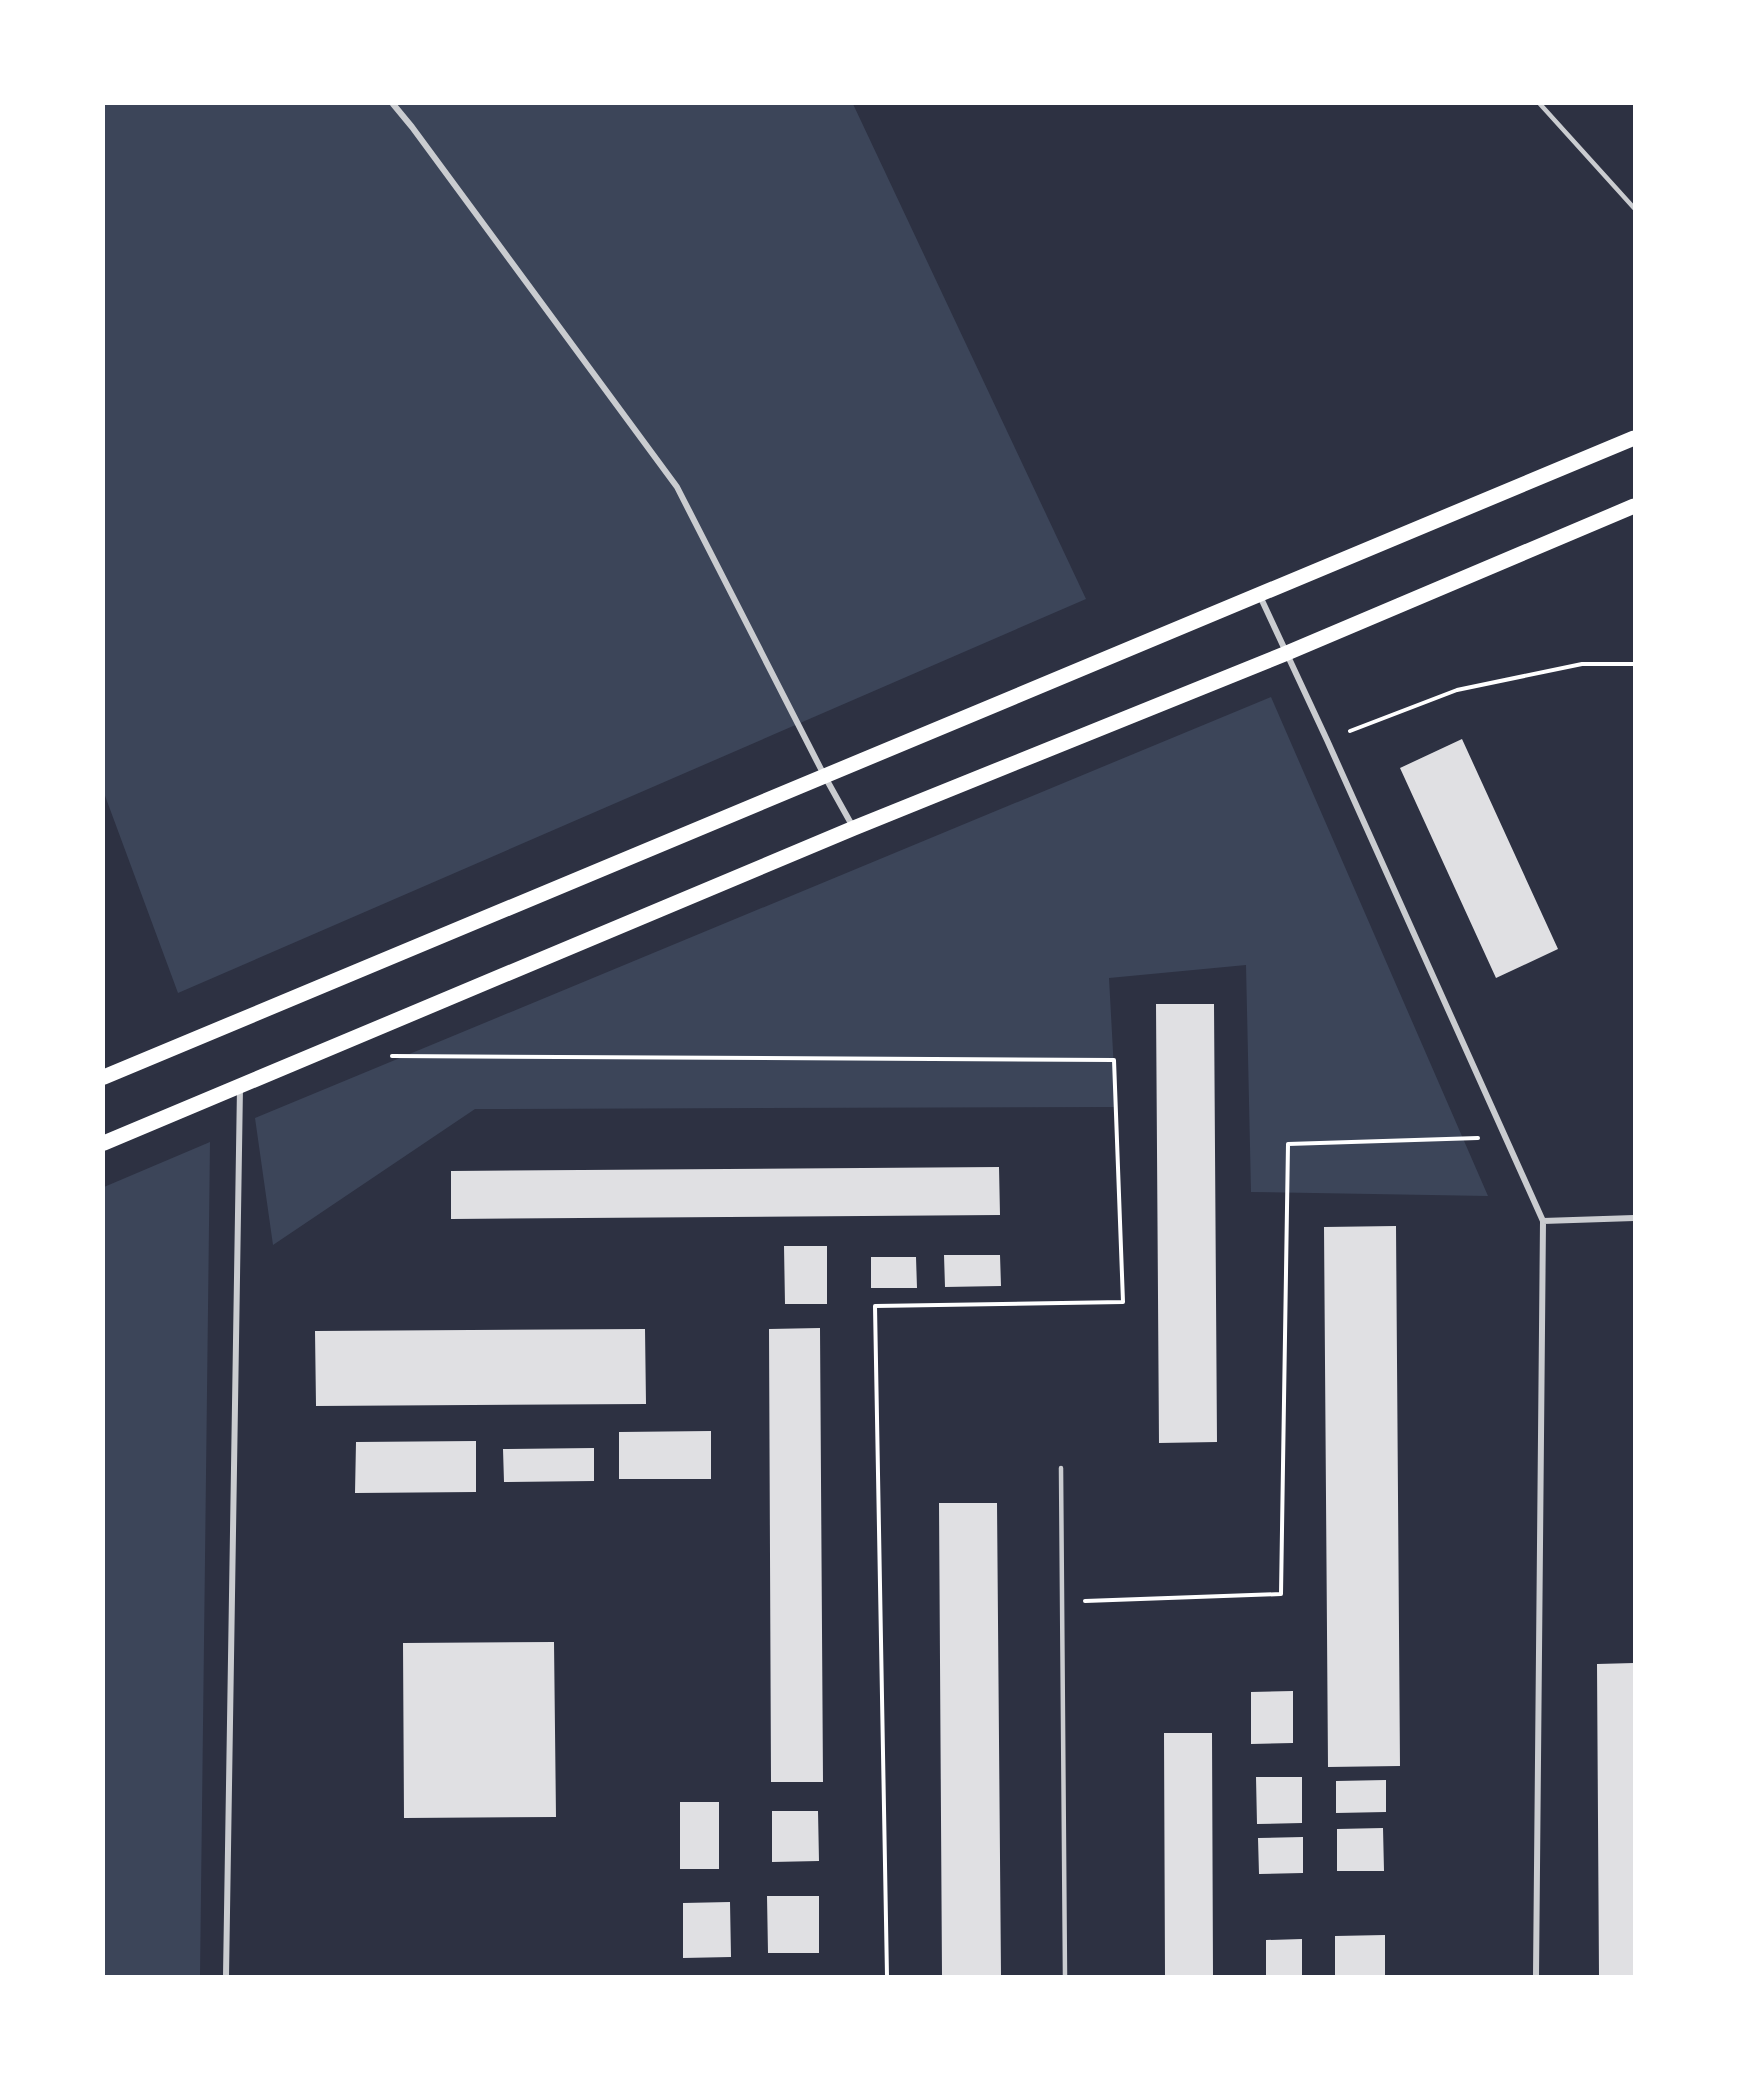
<svg xmlns="http://www.w3.org/2000/svg" width="1738" height="2080" viewBox="0 0 1738 2080" font-family="Georgia,serif">
<rect width="100%" height="100%" fill="#2d3142"/>
<!-- green -->
<path fill="#3c4559" d="M104,104H853L1086,599L178,993L104,793Z
M1271,697L1488,1196L1251,1192L1246,965L1109,978L1116,1107L475,1109L273,1245L255,1118Z
M210,1142L200,1976H104V1187Z"/>
<!-- building -->
<path fill="#e0e0e3" d="M1462,739L1558,949L1496,978L1400,768Z
M1156,1004H1214L1217,1442L1159,1443Z
M999,1167L1000,1215L451,1219V1171Z
M1396,1226L1400,1766L1328,1767L1324,1227Z
M784,1246H827V1304H785Z
M944,1255H1000L1001,1286L945,1287Z
M871,1257H916L917,1288H871Z
M820,1328L823,1782H771L769,1329Z
M645,1329L646,1404L316,1406L315,1331Z
M711,1431V1479H619V1432Z
M476,1441V1492L355,1493L356,1442Z
M594,1448V1481L504,1482L503,1449Z
M939,1503H997L1001,1976H942Z
M554,1642L556,1817L404,1818L403,1643Z
M1634,1663V1976H1599L1597,1664Z
M1293,1691V1743L1251,1744V1692Z
M1164,1733H1212L1213,1976H1165Z
M1256,1777H1302V1823L1257,1824Z
M1386,1780V1812L1336,1813V1781Z
M680,1802H719V1869H680Z
M772,1811H818L819,1861L772,1862Z
M1383,1828L1384,1871H1337V1829Z
M1303,1837V1873L1259,1874L1258,1838Z
M767,1896H819V1953H768Z
M730,1902L731,1957L683,1958V1903Z
M1385,1935V1976H1335V1936Z
M1302,1939V1976H1266V1940Z"/>
<g fill="none" stroke-linecap="round" stroke-linejoin="round">
<!-- path -->
<path stroke="#fff" stroke-width="4" d="M1350,731L1457,690L1582,664H1634
M392,1056L1114,1060L1123,1302L875,1306L887,1976
M1085,1601L1281,1594L1288,1144L1478,1138"/>
<!-- service -->
<path stroke="#caccd0" stroke-width="4.5" d="M1540,104L1634,208
M1061,1468L1065,1976"/>
<!-- minor -->
<path stroke="#caccd0" stroke-width="6" d="M393,104L412,127L677,487L824,775L853,827
M1259,594L1327,740L1543,1221L1536,1976
M1543,1221L1634,1218
M226,1976L240,1087"/>
<!-- primary -->
<path stroke="#fff" stroke-width="15" d="M104,1077L1634,438
M104,1143L854,828L1287,653L1634,506"/>
</g>
<!-- border -->
<rect width="1738" height="2080" fill="none" stroke="#ffffff" stroke-width="210"/>
</svg>
